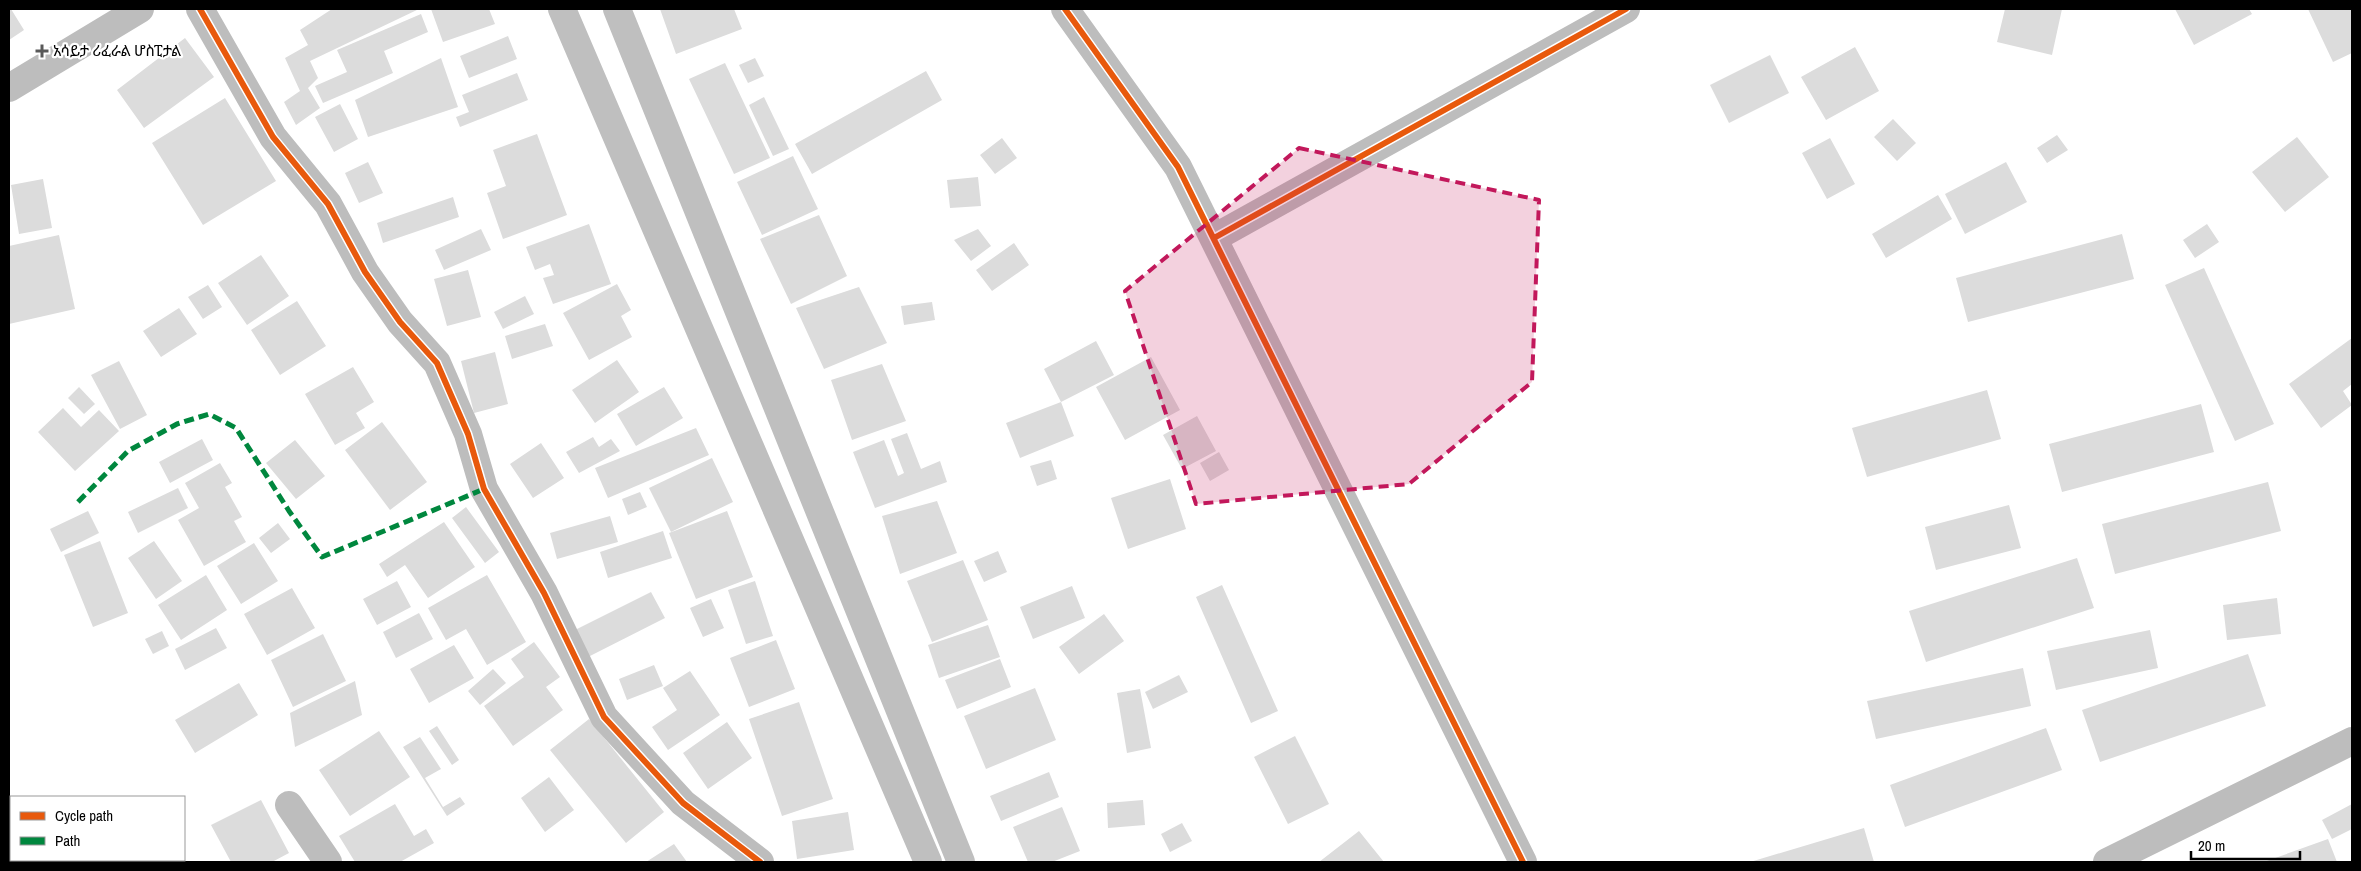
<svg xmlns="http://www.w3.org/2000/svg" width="2361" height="871" viewBox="0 0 2361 871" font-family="'Archivo Narrow','Noto Sans Ethiopic',sans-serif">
<rect width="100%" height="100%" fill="#fff"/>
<!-- building -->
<path fill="#dcdcdc" d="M11,9L24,30L9,40V10Z
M332,9H419L310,61L318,78L308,88L320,108L296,125L284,102L300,91L285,58L308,45L300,30Z
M431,9H489L495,24L443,42Z
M660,9H734L742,29L676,54Z
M2005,9H2062L2052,55L1997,42Z
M2175,9H2249L2252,14L2194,45Z
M2308,9H2352V53L2333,62Z
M421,14L428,32L384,51L393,73L323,103L315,86L347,72L337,50Z
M508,36L517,59L469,78L460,56Z
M185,38L214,77L144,128L117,90Z
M1855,47L1879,91L1826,120L1801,77Z
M1770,55L1789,93L1729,123L1710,85Z
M441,58L458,107L368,137L355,100Z
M755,58L764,76L748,83L739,65Z
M725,63L770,158L734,174L689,79Z
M926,71L942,100L812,174L795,144Z
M517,73L528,100L460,127L456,117L469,112L462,95Z
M764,97L789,149L773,156L749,105Z
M225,98L276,181L203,225L152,143Z
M340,104L358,139L334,152L315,117Z
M1893,119L1916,143L1897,161L1874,137Z
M537,134L567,215L503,239L487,193L506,186L493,150Z
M2057,135L2068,150L2047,163L2037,148Z
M2297,137L2329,177L2285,212L2252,172Z
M1002,138L1017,158L995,174L980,155Z
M1830,138L1855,184L1827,199L1802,153Z
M793,156L818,209L762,235L737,182Z
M368,162L383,193L359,203L345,173Z
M2006,162L2027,202L1965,234L1945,194Z
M978,177L981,206L950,208L947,180Z
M43,179L52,228L19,234L11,185Z
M1938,195L1952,219L1886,258L1872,234Z
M453,197L459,217L383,243L377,223Z
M819,215L847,276L791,304L760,239Z
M589,224L611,284L553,304L543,278L554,275L550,264L535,270L526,247Z
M2207,224L2219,242L2195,258L2183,240Z
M481,229L491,250L444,270L435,250Z
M978,229L991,246L971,261L954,240Z
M2122,234L2134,279L1968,322L1956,278Z
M59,235L75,309L9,324V246Z
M1014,243L1029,265L992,291L976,270Z
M261,255L289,296L247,325L218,283Z
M2204,268L2274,424L2235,441L2165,285Z
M468,270L481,317L447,326L434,279Z
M617,284L631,310L621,316L632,337L589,360L563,313Z
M208,285L222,307L203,319L188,297Z
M859,287L887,343L824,369L796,308Z
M525,296L534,314L503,329L494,312Z
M297,301L326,346L280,375L251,330Z
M932,302L935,320L904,325L901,306Z
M179,308L197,334L161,357L143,331Z
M545,324L553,346L512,359L505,336Z
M2352,338V384L2343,391L2352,405L2321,428L2289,384Z
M1096,341L1114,375L1061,402L1044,369Z
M495,352L508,404L474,413L461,361Z
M1151,357L1180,410L1125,440L1096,387Z
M617,360L639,392L595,423L572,390Z
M119,361L147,415L120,429L91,375Z
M882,364L906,421L852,440L831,380Z
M353,367L374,402L356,413L365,428L335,445L305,394Z
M79,387L95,404L84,414L68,398Z
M664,387L683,418L636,446L617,414Z
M1987,390L2001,439L1867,477L1852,428Z
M1061,402L1074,436L1020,458L1006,423Z
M2201,404L2214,452L2062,492L2049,444Z
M63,408L81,427L99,410L119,431L75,471L38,432Z
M1197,416L1216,451L1182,469L1163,435Z
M382,422L427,482L390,510L345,450Z
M696,428L709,455L608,498L595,468Z
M907,433L921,469L940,461L947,482L875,508L853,452L884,440L898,476L904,473L891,439Z
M593,437L599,447L611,439L620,451L579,473L566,452Z
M202,439L213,460L170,483L159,462Z
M295,440L325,476L296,499L266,463Z
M541,443L564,478L533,498L510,464Z
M1219,452L1229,470L1210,481L1200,463Z
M712,458L733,502L671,532L649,488Z
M1051,460L1057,479L1037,486L1030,466Z
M220,463L232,483L225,487L242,517L234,521L246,542L204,566L178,520L199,508L185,483Z
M1170,479L1186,529L1128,549L1111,498Z
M2268,482L2281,531L2115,574L2102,524Z
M178,488L188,508L138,533L128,512Z
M640,492L647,507L628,515L622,499Z
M937,501L957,553L900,574L882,516Z
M2009,505L2021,548L1936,570L1925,527Z
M466,507L499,552L485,563L452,518Z
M88,511L99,533L61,552L50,529Z
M727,511L753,577L696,599L669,533Z
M610,516L618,542L557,559L550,533Z
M444,522L475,567L428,598L405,565L387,577L379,564Z
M278,523L290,539L271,553L259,538Z
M663,531L672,558L608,578L600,552Z
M100,541L128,613L93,627L64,555Z
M154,541L182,581L156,599L128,558Z
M254,543L278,581L241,604L217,566Z
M998,551L1007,572L984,582L974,561Z
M2077,558L2094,608L1926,662L1909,611Z
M963,560L988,620L932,642L907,581Z
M206,575L227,610L181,640L158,605Z
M487,575L526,642L487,665L466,629L446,640L428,608Z
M397,581L411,607L377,625L363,599Z
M755,581L773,636L746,644L728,590Z
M1222,585L1278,711L1251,723L1196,597Z
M1072,586L1085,618L1033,639L1020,607Z
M292,588L315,628L267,655L244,614Z
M651,592L665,618L588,657L575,630Z
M2277,598L2281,634L2227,640L2223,605Z
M711,599L724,628L703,637L690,608Z
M419,613L433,639L396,658L383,632Z
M1104,614L1124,641L1079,674L1059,647Z
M988,625L1000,657L939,678L928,645Z
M216,628L227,648L185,670L175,649Z
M2150,630L2158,668L2056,690L2047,651Z
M162,631L169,646L153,654L145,639Z
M323,634L346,681L293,707L271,660Z
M776,640L795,689L749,707L730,658Z
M534,642L560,677L546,687L563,710L513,746L484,706L524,677L511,659Z
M454,645L474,678L429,703L410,669Z
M2248,654L2266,706L2100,762L2082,710Z
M1000,659L1011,687L957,709L945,680Z
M654,665L663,686L627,700L619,679Z
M2023,668L2031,706L1876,739L1867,701Z
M493,669L506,683L480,705L468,691Z
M690,671L720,715L668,750L652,727L677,710L663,688Z
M1179,675L1188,692L1153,709L1145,692Z
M355,681L362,715L295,747L290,713Z
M239,683L258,715L195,753L175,720Z
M1035,688L1056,740L986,769L964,716Z
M1140,689L1151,748L1127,753L1117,693Z
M799,702L833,799L782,816L749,719Z
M589,719L664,812L626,843L550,750Z
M727,722L752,758L708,789L683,753Z
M437,726L459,760L452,765L429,731Z
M2046,728L2062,770L1905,827L1890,785Z
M379,731L410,777L350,816L319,770Z
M1295,736L1329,804L1288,824L1254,757Z
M420,737L441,769L425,778L443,807L460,797L465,804L447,816L403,747Z
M1049,772L1059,797L1001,821L990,796Z
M549,777L574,810L545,832L521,798Z
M261,800L289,853L272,862H231L211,825Z
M1143,800L1145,825L1108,828L1107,803Z
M395,804L414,836L426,829L434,843L400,862H355L339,836Z
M2352,804V829L2332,839L2322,820Z
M1062,807L1080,851L1052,862H1028L1013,827Z
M848,812L854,850L797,859L792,821Z
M1182,823L1192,841L1170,852L1161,834Z
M1864,828L1874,862H1750Z
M1359,831L1384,862H1319Z
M2328,839L2337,862H2264Z
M674,844L687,862H646Z"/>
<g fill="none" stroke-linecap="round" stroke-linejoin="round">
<!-- street -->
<path stroke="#bdbdbd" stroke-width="28" d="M200,9L273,137L328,204L365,272L400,322L437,363L468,434L484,489L544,593L604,717L683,803L760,862
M1065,9L1178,167L1523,862
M9,88L140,9
M1214,238L1626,9
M289,805L328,862
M2107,862L2352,741"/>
<!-- secondary -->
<path stroke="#bfbfbf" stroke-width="28" d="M562,9L928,862
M617,9L961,862"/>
<!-- quiet -->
<path stroke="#00873e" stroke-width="5" stroke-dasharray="10 5" stroke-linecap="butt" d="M78,502L128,451L177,424L209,414L236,428L289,511L322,557L484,489
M9,805L11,808
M62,860L64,862"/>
<!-- cycleway casing -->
<g stroke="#fff" stroke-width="9">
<path id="cycleway" d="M200,9L273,137L328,204L365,272L400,322L437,363L468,434L484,489L544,593L604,717L683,803L760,862
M1065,9L1178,167L1523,862
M1214,238L1626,9"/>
</g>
<!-- cycleway -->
<use href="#cycleway" stroke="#e8590c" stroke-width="6"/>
</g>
<!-- marked area -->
<path fill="#c2185b" fill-opacity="0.2" stroke="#c2185b" stroke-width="4" stroke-dasharray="10 6" stroke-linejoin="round" d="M1299,148L1539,200L1532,382L1409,484L1196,504L1125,291Z"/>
<!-- markers -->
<path fill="#595959" stroke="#fff" stroke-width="2" d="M39.5 43.5h5v5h5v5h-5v5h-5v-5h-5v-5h5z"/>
<g text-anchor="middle" stroke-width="4.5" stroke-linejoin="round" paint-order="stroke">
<!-- poi labels -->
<g font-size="15" fill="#000" stroke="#fff" text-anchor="start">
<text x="53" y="56">አሳይታ ሪፈራል ሆስፒታል</text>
</g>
</g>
<!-- border -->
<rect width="2361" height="871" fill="none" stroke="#000000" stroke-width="20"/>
<!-- legend -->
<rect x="10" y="796" width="175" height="65" fill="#ffffff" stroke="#999999"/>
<rect x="20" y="812" width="25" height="8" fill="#e8590c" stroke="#999999"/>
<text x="55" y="821" font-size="15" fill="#000000">Cycle path</text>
<rect x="20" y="837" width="25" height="8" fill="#00873e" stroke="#999999"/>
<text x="55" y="846" font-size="15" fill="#000000">Path</text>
<!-- scale -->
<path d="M2191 851v8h109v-8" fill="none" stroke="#000000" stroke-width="2.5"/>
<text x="2198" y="851" font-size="15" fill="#000000" stroke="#ffffff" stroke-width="4" paint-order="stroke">20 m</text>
</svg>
